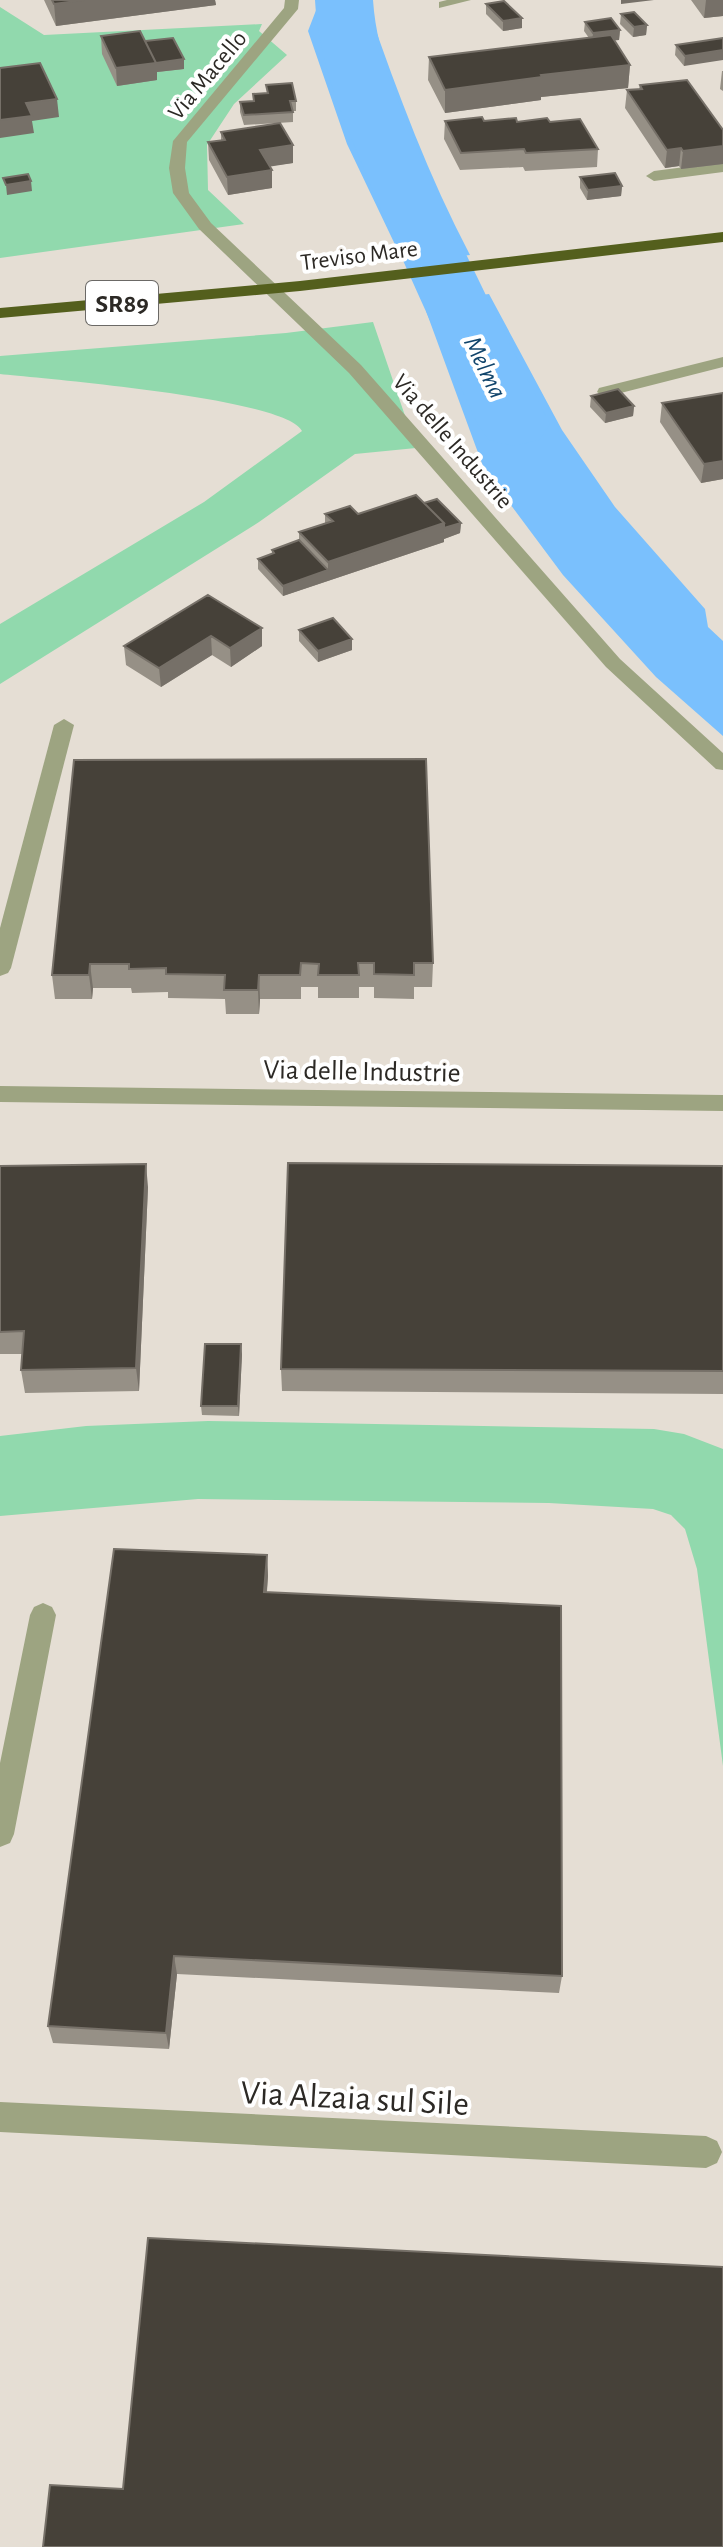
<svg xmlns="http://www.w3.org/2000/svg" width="723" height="2547" viewBox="0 0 723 2547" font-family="'Alegreya Sans',sans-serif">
<rect width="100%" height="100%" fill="#e5ded4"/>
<!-- green -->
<path fill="#91d9ad" d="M0,7L44,35L262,24L259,31L287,55L234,104L207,145L208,190L244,224L0,258Z
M373,322L416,448L355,454L259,522L0,684V624L204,502L302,431C286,398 46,379 0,374V356L286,333Z
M208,1421L654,1429L684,1434L723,1449V1766L697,1569L685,1529L671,1515L653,1509L549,1503L198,1499L0,1516V1436L86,1426Z"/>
<!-- water -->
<path fill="#7ac0fd" d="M320,0H369V11C398,94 429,177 470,255L426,260L400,255L347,144L308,31Z
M489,294L562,430L615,507L705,609L708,627L723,641V736L656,677L563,575L484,469L426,311L445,300Z"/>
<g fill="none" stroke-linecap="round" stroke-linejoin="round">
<!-- river -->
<path fill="#7ac0fd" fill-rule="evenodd" d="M315,0H373C377,60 403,113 426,167C464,254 508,339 550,425L539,440L514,446L489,440L478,425C439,340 399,255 364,169C342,114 318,60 315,0Z"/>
<!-- lane -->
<path fill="#9da481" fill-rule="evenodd" d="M64,719L74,725L11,968L8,973L0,976V928L54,725Z"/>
<!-- street -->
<path fill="#9da481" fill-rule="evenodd" d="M285,0H299L298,9L187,142L185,168L189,193L211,223L361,365L620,659L723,753V770L716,769L606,667L349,373L199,229L173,193L169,168L173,141L284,8Z
M447,0H471L439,8V2Z
M723,162V172L654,181L646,176L654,171Z
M723,357V367L605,397L597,392L599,388Z
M0,1086L723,1095V1111L0,1102Z
M43,1603L52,1607L56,1615L14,1834L10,1843L0,1847V1763L30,1615L34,1607Z
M0,2102L706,2136L717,2141L722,2152L717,2163L706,2168L0,2132Z"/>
<!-- highway -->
<path fill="#545f1d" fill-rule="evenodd" d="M723,232V242L300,291L0,318V308L300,281Z"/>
</g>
<!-- wall -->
<path fill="#969086" d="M44,0H215L216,5L56,26Z
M691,0H723V16L704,18Z
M486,4L522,18V28L503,31L486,14Z
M621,14L647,25L646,35L633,37L620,24Z
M585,22L620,30L619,40H614L630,65L628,88L541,97V100L445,113L428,80L429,57L589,38L584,31Z
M101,36L145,41L184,69L157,72V80L117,86L102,54Z
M723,38L684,66L675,55L676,45Z
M722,71H723V91L720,89Z
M266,85L296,101V111H293V122L244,125L240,112V102L253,101V94L267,93Z
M640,85L723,130V164L681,169L679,166L665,168L625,108L627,90L639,89Z
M445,121L550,122L598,149L597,167L525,171L523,167L460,170L444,139Z
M221,132L293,163L269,166L272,188L228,195L209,160L208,142L221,140Z
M580,177L622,186L621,196L587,200L580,188Z
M723,393V479L701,483L660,422L662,403Z
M591,396L634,406L633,416L605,423L590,407Z
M424,503L461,523L460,533L444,539V542L283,596L258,569V559L272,554V550L299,540V532L325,524V514H358Z
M208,595L262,646L231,667L212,655L161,687L126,665L124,646Z
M299,630L352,650L318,662L299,641Z
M74,760L433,963L432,987H414V999L374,998V987H359V998H318V987H301V999H260L259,1014H226L225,999L168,998V992L132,993L131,988H93L92,999H55L52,975Z
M0,1166L148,1187L139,1391L25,1393L21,1370L22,1354H0Z
M723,1166V1394L282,1391L281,1369Z
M242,1354L239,1416L202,1415L201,1406Z
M267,1555L268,1576L267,1592L562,1976L559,1993L177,1974L169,2049L53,2043L48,2026Z"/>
<!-- shaded-wall -->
<path fill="#767068" d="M84,0H215L216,5L56,26L54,4Z
M621,0H654L621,4Z
M706,0H723V16L704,18Z
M522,18V28L503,31V21Z
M647,25L646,35L633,37L634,27Z
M620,30L619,40L592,43L593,33Z
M723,50V60L684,66L685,56Z
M184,59V69L157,72V80L117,86L116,68Z
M630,65L628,88L541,97V100L445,113V90L541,75Z
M57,99L59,117L32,121L34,133L0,138V120L26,103Z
M293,145V163L261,168L260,150Z
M723,146V164L681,169L683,151Z
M681,148L679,166L665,168L667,150Z
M272,170V188L228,195L227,177Z
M31,181L32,191L7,195L6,185Z
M622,186L621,196L587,200L588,190Z
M634,406L633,416L605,423L606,413Z
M723,461V479L701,483L704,464Z
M444,523H461L460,533L444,539V542L283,596V586L328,570V562Z
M262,628V646L231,667L230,648Z
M211,636L212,655L161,687L159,668Z
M352,639V650L318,662V651Z
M90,964L93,988L92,999L89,975Z
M259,975L260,999L259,1014L258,990Z
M146,1164L148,1187L139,1391L136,1368Z
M241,1344L242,1354L239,1416L238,1406Z
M267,1555L268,1576L265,1612L264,1592Z
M174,1956L177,1974L169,2049L166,2033Z"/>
<!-- building -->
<path fill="#464139" stroke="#767068" stroke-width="2" d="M52,0H84L54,4Z
M504,1L522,18L503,21L486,4Z
M634,12L647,25L634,27L621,14Z
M611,18L620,30L593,33L585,22Z
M140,31L156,63L116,68L101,36Z
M611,35L630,65L541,75L542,77L445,90L429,57Z
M173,38L184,59L156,63L145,41Z
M723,38V50L685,56L676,45Z
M40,63L57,99L26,103L32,116L0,120V68Z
M687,80L723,130V146L683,151L681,148L667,150L627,90L642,89L640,85Z
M292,83L296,101H290L293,112L244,115L240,102L254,101L253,94L268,93L266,85Z
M482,117L484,121L516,118L517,122L547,118L550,122L580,119L598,149L526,153L524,149L461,153L445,121Z
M280,123L293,145L260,150L272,170L227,177L208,142L225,140L221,132Z
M615,173L622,186L588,190L580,177Z
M28,174L31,181L6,185L3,178Z
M618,389L634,406L606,413L591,396Z
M723,393V461L704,464L662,403Z
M416,495L444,523L328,562L299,532L333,521L325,514L350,506L358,514Z
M437,499L461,523L444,528V523L424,503Z
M299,540L328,570L283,586L258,559L274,553L272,550Z
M208,595L262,628L230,648L211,636L159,668L124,646Z
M333,618L352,639L318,651L299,630Z
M426,759L433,963H414V975L374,974V963H358L359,975H318L319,964L301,963L300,975H259L258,990H224L225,975L166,974V968L129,969V964H90L89,975H52L74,760Z
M288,1163L723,1166V1371L281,1369Z
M146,1164L136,1368L21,1370L24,1331L0,1332V1166Z
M205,1344H241L238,1406H201Z
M114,1549L267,1555L264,1592L561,1606L562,1976L174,1956L166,2033L48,2026Z
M148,2238L723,2267V2547H43L50,2485L123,2489Z"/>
<g text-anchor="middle" stroke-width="8" stroke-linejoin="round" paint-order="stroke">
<!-- far-street labels -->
<g font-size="24" fill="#2c2925" stroke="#fff">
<text transform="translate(207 75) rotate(-50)" y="8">Via Macello</text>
<text transform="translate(359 255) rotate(-7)" y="8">Treviso Mare</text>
<text transform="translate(453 441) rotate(49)" y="8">Via delle Industrie</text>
</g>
<!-- shield labels -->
<rect fill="#fff" stroke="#6b6966" stroke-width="2" x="86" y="281" width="72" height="44" rx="6"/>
<g font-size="26" font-weight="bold" fill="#2c2925">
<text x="122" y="312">SR89</text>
</g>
<!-- far-water labels -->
<g font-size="26" font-style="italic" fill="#10446b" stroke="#fff">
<text transform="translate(486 367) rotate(64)" y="9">Melma</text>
</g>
<!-- street labels -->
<g font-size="28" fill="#2c2925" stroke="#fff">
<text transform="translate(362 1070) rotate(1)" y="10">Via delle Industrie</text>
</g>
<!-- near-street labels -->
<g font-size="34" fill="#2c2925" stroke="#fff">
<text transform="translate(355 2097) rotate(3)" y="12">Via Alzaia sul Sile</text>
</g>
</g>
</svg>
